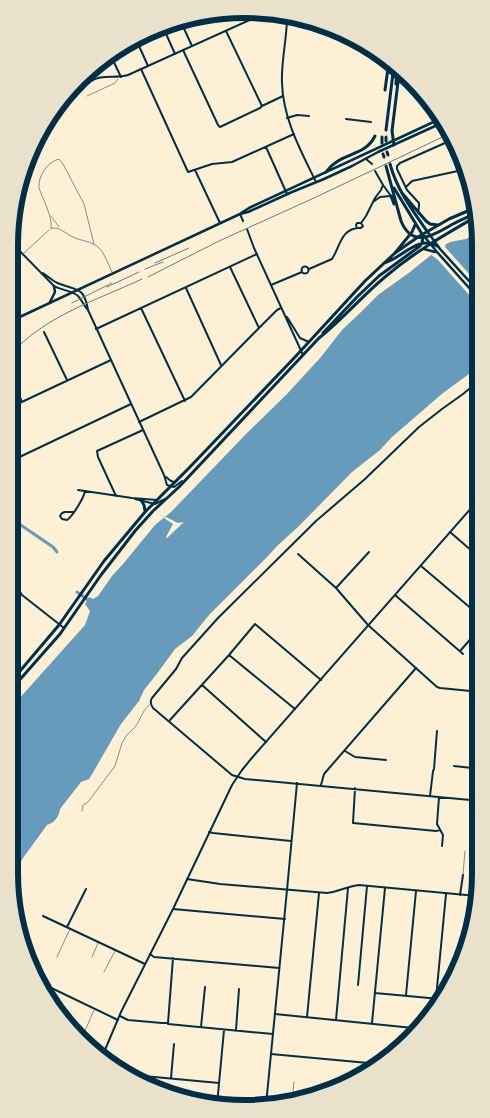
<svg xmlns="http://www.w3.org/2000/svg" width="490" height="1118" viewBox="0 0 490 1118" font-family="'Alegreya Sans',sans-serif">
<rect width="100%" height="100%" fill="#fdf0d5"/>
<!-- water -->
<path fill="#669bbc" d="M479,228L480,366L443,393L392,437L380,450L352,472L299,526L277,546L269,555L209,615L192,636L175,649L156,675L144,690L139,701L121,724L91,776L89,779L81,782L60,809C59,817 54,823 47,825L23,858L10,881L9,873V710L85,625L90,611L85,604L89,597L93,599L98,596L112,576L123,564L155,525L171,512L246,434L287,394L321,357L342,330L361,312L378,295L410,272L441,247L450,242L466,239L475,234Z"/>
<!-- pier -->
<path fill="#fdf0d5" d="M446,241L445,247L479,285V306L438,260L429,253L439,245Z
M166,517L178,523L184,522L167,538L166,537L173,524L164,518Z"/>
<g fill="none" stroke-linecap="round" stroke-linejoin="round">
<!-- canal -->
<path stroke="#669bbc" stroke-width="3" d="M9,517L53,547L57,552
M77,592L88,600"/>
<!-- service -->
<path stroke="#003049" stroke-width="0.5" d="M87,96L115,83L118,79
M458,169L466,166
M51,216L59,227
M52,228C60,227 66,234 73,237C81,241 92,241 99,248C105,254 108,264 112,272
M51,229C53,217 43,200 39,188C38,176 47,162 59,159L63,164L84,204L94,244
M24,253L49,230
M82,811L83,805L88,802L115,766L122,743L126,736L136,726L144,711L149,705
M463,874L465,851
M57,957L70,929
M92,957L98,943
M104,972L115,951
M81,1040L94,1010
M292,1103L294,1082"/>
<!-- minor -->
<path stroke="#003049" stroke-width="2" d="M181,22L192,46
M163,27L175,54
M226,31L262,106
M135,37L148,66
M183,50L218,125L220,127L260,108L262,106L283,96
M111,56L121,77
M141,69L188,172L212,164L232,162L294,134
M399,70L398,82L414,83
M81,79L86,84
M287,118L297,115L309,116
M346,119L371,122
M266,147L287,194
M366,159L372,164
M195,170L220,223
M375,171L383,185L391,196
M407,186L412,181L467,169
M373,202L380,197L391,196
M418,213L419,206V203L407,190L397,169V166L400,163L454,139
M361,223L366,216L375,198L381,190L383,185
M357,228L356,225L357,223H361
M301.5 270a3.5 3.5 0 1 1 7 0a3.5 3.5 0 1 1-7 0Z
M230,267L259,328
M309,269L332,259C340,247 341,227 361,228L363,226L361,223
M271,285L302,272
M186,288L221,365
M141,308L185,401
M96,329L257,254
M44,332L67,380
M10,375L22,402
M480,380L463,394L442,409L419,427L365,479L316,521L218,618L182,658L176,669L152,698C150,701 151,705 153,708L232,775L245,779L481,801
M9,408L111,360
M139,422L191,397L259,328L277,310L281,308
M9,462L131,404
M78,490L132,498L157,500
M116,496L98,457L97,451L143,430
M135,499L155,504L165,499
M73,512H65L62,513L60,516L62,519L67,520C72,517 84,498 85,491
M450,532L480,558
M298,554L336,588L368,625
M421,566L480,616
M9,573L22,595L64,628
M336,588L369,552
M395,595L463,654
M9,602L18,591
M461,650L480,628
M229,655L295,709
M202,685L266,742
M170,720L229,655L255,624L321,680
M345,751L355,757L386,760
M454,766L481,769
M321,785L324,774L416,668
M355,788L353,823L436,831L440,830
M430,796L433,771L434,769L437,731
M439,797L437,824L443,835L442,846
M209,832L213,833L291,841
M287,890L297,783
M460,895L463,875
M173,909L285,919
M43,916L145,964
M67,927L86,889
M150,954L154,957L279,968
M41,983L118,1020
M358,985L367,886
M375,993L440,999
M406,995L416,891
M436,998L446,894
M275,1014L423,1029
M120,1016L128,1020L162,1023H168V1024L273,1034
M307,1017L319,893
M336,1020L348,888
M168,1023L173,958
M372,1023L385,888
M201,1027L205,987
M236,1030L239,989
M271,1054L379,1064
M122,1074L219,1083
M171,1078L174,1044
M266,1102L291,1105
M217,1105L224,1030"/>
<!-- tertiary -->
<path stroke="#003049" stroke-width="2" d="M287,17C287,39 281,61 282,83C283,119 301,151 316,182
M56,109C63,105 70,101 76,96C81,90 86,83 93,80C103,74 116,79 128,75L263,14
M240,214L243,221
M247,229L254,248L303,355
M9,240L54,286C60,290 74,291 78,296C82,300 84,306 88,310L164,475L167,485L174,487L182,481
M43,273C49,277 53,282 60,284C78,291 84,287 88,310
M287,317L300,338L309,342
M166,477L171,481L174,482
M368,625L437,687L440,688L481,692
M187,879L220,884L327,893C338,892 348,886 359,885L477,896
M102,1057L121,1012L173,909L232,785L242,770L251,759L480,498
M266,1105L287,890"/>
<!-- secondary -->
<path stroke="#003049" stroke-width="2.5" d="M427,231L440,249L479,292
M424,236L437,252L479,299
M424,249L435,252"/>
<!-- primary -->
<path stroke="#003049" stroke-width="2.5" d="M241,213L249,208L442,118
M50,302L55,292L54,286
M9,322L240,214L248,212L292,192L324,179L352,166L378,152L444,122"/>
<!-- trunk -->
<path stroke="#003049" stroke-width="3" d="M384,263C403,258 417,235 437,246
M323,333L357,297L379,276L420,246L422,243L423,237
M141,500L144,505L145,511
M9,684L59,625L104,561L145,512L189,468L296,356L365,281L395,253L418,237L449,219L477,207
M9,692L60,634L101,575L135,531L153,511L179,487L319,338C343,319 362,296 385,277C414,252 446,234 479,215"/>
<!-- motorway -->
<path stroke="#003049" stroke-width="3" d="M396,84L397,67
M385,90L389,61
M386,130L394,65
M382,137V143
M386,137V141
M394,145L392,131L398,82
M387,152L388,155
M383,154L384,157
M390,164C397,190 412,210 427,231
M386,166L401,221C413,250 435,234 453,224C462,219 470,216 479,212
M326,172C341,151 364,158 375,136
M394,188L422,234
M402,193L426,221L430,224L438,225
M391,196L394,204
M395,253L412,232L415,225"/>
<!-- rail -->
<path stroke="#657d81" stroke-width="1" d="M155,263L189,248
M145,269L163,262
M148,277L219,241L314,198L451,133
M107,287L139,272
M72,303L112,283
M9,356C44,316 95,301 142,279"/>
</g>
<!-- crop -->
<path d="M0 0H490V1118H0ZM245 18H245A227 227 0 0 1 472 245V873A227 227 0 0 1 245 1100H245A227 227 0 0 1 18 873V245A227 227 0 0 1 245 18Z" fill="#e9e1ca" fill-rule="evenodd"/>
<path fill="none" stroke="#003049" stroke-width="6" d="M245 18H245A227 227 0 0 1 472 245V873A227 227 0 0 1 245 1100H245A227 227 0 0 1 18 873V245A227 227 0 0 1 245 18Z"/>
</svg>
